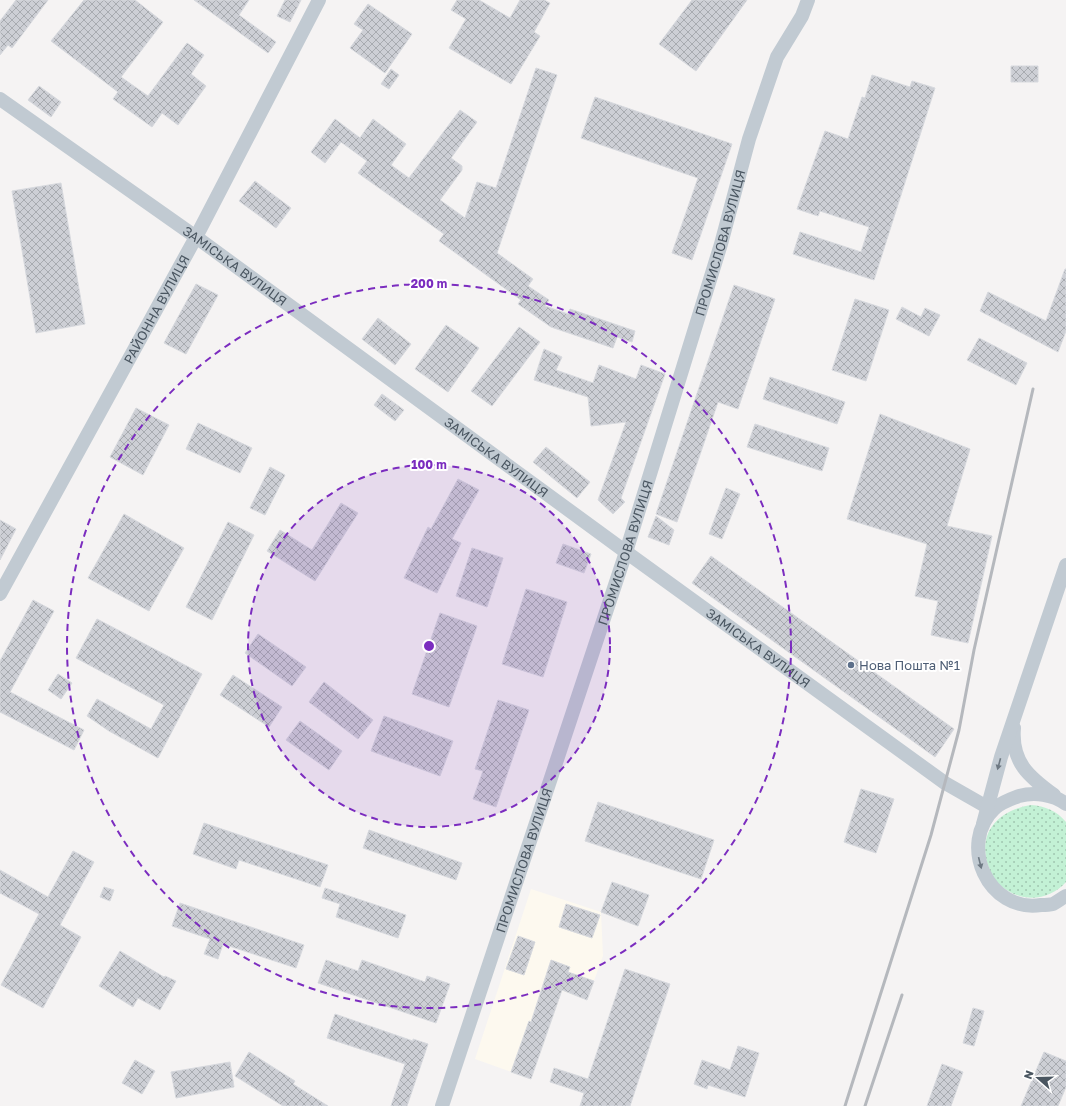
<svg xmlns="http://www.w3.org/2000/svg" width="1066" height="1106" viewBox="0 0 1066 1106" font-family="'Golos Text',sans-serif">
<defs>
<pattern id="grass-dots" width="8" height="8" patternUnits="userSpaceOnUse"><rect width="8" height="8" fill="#c3f1d5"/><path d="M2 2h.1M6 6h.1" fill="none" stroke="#a0c6b0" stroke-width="1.8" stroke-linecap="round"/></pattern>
<pattern id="building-cross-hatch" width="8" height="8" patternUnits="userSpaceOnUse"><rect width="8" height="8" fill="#cdcfd5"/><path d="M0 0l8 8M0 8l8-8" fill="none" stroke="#a8abb0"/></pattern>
</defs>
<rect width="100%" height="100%" fill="#f5f3f3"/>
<!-- commercial -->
<path fill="#fdf9ef" d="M531,889L601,912L603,956L587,1000L562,991L531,1079L475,1059Z"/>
<!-- grass -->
<path fill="url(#grass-dots)" d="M1031,805C1045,806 1057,811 1066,822V882C1048,902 1020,903 1000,885C998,884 995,882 993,879C991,875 990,869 988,865C977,832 999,810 1031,805Z"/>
<!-- building -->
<path fill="url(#building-cross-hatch)" stroke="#d7d9de" d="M16,0H48L12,48L8,45L0,55V21Z
M84,0H135L163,22L121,77L148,96L187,43L204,55L191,74L206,86L178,125L162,113L152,127L113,99L118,92L51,41Z
M194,0H249L239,15L276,42L268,53Z
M285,0H301L290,22L277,16Z
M457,0H479L510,18L520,0H544L550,3L534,32L540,36L511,84L449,48L466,19L451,10Z
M692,0H747L696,71L659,44Z
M368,4L412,34L385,73L350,48L363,30L354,24Z
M1011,66H1038V82H1011Z
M536,68L557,75L497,253L533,279L528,286L549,300L545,306L568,314L570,309L635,331L632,342L617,337L613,348L551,327L518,304L521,300L439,241L444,234L358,173L367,161L341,142L325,163L311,152L335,119L360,138L373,119L406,144L391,165L409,178L460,110L477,122L451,158L462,166V170L440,200L465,218L477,182L496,188Z
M391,69L399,75L389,89L381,84Z
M872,75L910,87L912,81L935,88L874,280L793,254L800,232L861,252L869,227L820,211L818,216L797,209L825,131L848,139L862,97L865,98Z
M39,86L61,102L51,117L28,100Z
M595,97L732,144L692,260L672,253L698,178L581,138Z
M255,181L291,208L276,228L239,201Z
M61,183L85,324L36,333L12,191Z
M1065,269H1066V331L1058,352L980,311L988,292L1046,321Z
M196,284L218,295L186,354L164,343Z
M734,285L775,299L738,409L718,402L677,522L656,514Z
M855,299L889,310L866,381L832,370Z
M902,307L921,317L925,308L940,315L929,336L896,319Z
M378,318L411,344L395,365L362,339Z
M446,325L479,348L448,392L415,369Z
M519,327L540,342L492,406L471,391Z
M979,338L1027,363L1016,385L967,360Z
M544,349L562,357L556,370L593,383L599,365L636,379L641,365L665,374L621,498L625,502L613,514L598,500L626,422L591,426L588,397L534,380Z
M770,377L845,402L837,424L763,399Z
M382,394L404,410L395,421L374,405Z
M136,408L169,425L143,475L110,457Z
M880,414L970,449L947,526L992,536L968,643L931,635L938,601L915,596L927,544L847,519Z
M198,423L252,448L240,473L186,449Z
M755,424L829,448L822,471L747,447Z
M546,447L590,482L577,498L533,462Z
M270,467L285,475L265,515L250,508Z
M458,479L479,490L452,539L461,543L437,593L404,578L428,527L431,529Z
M726,488L740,494L722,539L709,534Z
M341,503L358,513L315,581L267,551L280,530L312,550Z
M124,514L184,548L149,611L88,578Z
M656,516L674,530L669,545L648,537Z
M0,520L16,529L0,560Z
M228,522L254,535L212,620L186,607Z
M563,544L591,554L584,573L556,563Z
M472,548L503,558L487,607L456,596Z
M711,556L954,729L935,757L692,583Z
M526,589L567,602L543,677L502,664Z
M33,600L54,611L10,692L84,730L74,750L0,712V661Z
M440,613L477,626L449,707L412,694Z
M97,619L202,674L158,758L109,731L87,716L97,699L151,729L164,705L76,658Z
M258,634L306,667L292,686L245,653Z
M58,674L72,683L61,699L48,690Z
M233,675L282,707L269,727L220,695Z
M324,682L373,720L358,739L309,702Z
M498,700L529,710L496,807L473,799L483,771L475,769Z
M384,716L453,741L440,776L371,751Z
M300,721L342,751L329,770L286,740Z
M861,789L894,799L876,853L844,842Z
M598,802L714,840L701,879L585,841Z
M204,823L328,865L320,887L239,860L236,869L193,854Z
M369,830L462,863L456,880L363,848Z
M73,851L94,862L60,925L81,937L43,1008L1,985L39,914L0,893V870L48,897Z
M612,882L649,895L638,926L601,912Z
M104,887L114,890L110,901L100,897Z
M325,888L406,915L398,938L336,917L340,904L322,898Z
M180,903L304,945L296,968L223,944L218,959L204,954L210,939L172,926Z
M566,904L600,915L592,938L559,927Z
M518,936L535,942L524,975L506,969Z
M120,951L164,977L165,976L176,981L160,1010L138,998L133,1007L99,986Z
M326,960L358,971L362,960L425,982L427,976L450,984L436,1023L318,983Z
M551,960L570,967L568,972L594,981L587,1000L562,990L531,1079L511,1072L529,1021L531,1022Z
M625,969L670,984L630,1106H580L584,1093L550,1082L554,1068L588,1079Z
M973,1008L984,1011L974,1046L963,1043Z
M335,1014L413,1041V1039L428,1044L407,1106H391L405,1064L327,1038Z
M738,1046L759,1053L745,1097L708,1085L707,1089L694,1084L702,1060L730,1070Z
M249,1052L295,1081L293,1084L328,1106H283L235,1076Z
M1044,1052L1066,1061V1087L1058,1106H1021Z
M135,1060L155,1071L142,1094L122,1083Z
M230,1062L234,1087L176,1098L171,1072Z
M942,1064L963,1072L951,1106H927Z"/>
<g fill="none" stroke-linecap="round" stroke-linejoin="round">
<!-- minor -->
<g stroke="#c1cad2" stroke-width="14">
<path id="s1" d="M0,99L196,237L626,552L945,783L987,807L995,808"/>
<path id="s2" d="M0,594L196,237L319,0"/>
<path d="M1014,728C1011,762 1029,777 1054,795"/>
<path d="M1066,804C1053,794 1034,792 1019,796C1011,799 1002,802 995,808C957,844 988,913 1041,905C1044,905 1049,905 1053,904C1057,902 1062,898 1066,896"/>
<path d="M983,824L1001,757L1066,565"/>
<path id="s3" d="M442,1106L626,552L721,244L749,139L777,57L802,16L808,0"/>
</g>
<!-- rail -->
<path stroke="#b5b8bd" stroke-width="3" d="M845,1106L931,835L959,730L974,650L1033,389
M865,1106L902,995"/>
</g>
<!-- one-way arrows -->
<defs><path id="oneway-solid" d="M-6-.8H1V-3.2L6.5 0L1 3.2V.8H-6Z"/></defs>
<g fill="#6e7983">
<use href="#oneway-solid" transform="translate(999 764) rotate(105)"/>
<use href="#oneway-solid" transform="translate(980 863) rotate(76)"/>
</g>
<!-- distance rings -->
<circle cx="429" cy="646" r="181" fill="#7b2cbf" fill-opacity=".12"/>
<g fill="none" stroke="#7b2cbf" stroke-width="2" stroke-dasharray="7 5">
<circle cx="429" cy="646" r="181"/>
<circle cx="429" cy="646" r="362"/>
</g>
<!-- markers -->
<circle fill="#5c6f8a" stroke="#fff" stroke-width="1.5" cx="851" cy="665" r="4"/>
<g text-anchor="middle" stroke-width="4" stroke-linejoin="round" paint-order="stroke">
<!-- street labels -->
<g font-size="13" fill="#4a5661" stroke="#fff">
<text dy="5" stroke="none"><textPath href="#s3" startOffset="907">ПРОМИСЛОВА ВУЛИЦЯ</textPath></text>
<text dy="5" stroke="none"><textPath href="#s1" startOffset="288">ЗАМІСЬКА ВУЛИЦЯ</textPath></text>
<text dy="5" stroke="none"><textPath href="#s2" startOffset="325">РАЙОННА ВУЛИЦЯ</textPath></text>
<text dy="5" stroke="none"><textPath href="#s1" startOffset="612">ЗАМІСЬКА ВУЛИЦЯ</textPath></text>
<text dy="5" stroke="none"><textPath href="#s3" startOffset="583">ПРОМИСЛОВА ВУЛИЦЯ</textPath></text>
<text dy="5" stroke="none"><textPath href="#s1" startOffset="936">ЗАМІСЬКА ВУЛИЦЯ</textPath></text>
<text dy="5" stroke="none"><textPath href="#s3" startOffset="259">ПРОМИСЛОВА ВУЛИЦЯ</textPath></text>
</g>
<!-- service labels -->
<g font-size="13" fill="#4e5e75" stroke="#fff" text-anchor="start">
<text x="859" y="670">Нова Пошта №1</text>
</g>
</g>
<circle cx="429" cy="646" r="6" fill="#7b2cbf" stroke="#fff" stroke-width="2"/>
<g font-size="12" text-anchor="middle" font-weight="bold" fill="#7b2cbf" stroke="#fff" stroke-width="4" stroke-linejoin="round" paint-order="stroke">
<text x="429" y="288">200 m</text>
<text x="429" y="469">100 m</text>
</g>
<!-- north arrow -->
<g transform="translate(1038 1078) rotate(290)" stroke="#ffffff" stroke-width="3" paint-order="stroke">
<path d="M0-3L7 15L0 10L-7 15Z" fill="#4a5661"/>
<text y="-6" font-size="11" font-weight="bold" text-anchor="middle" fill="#4a5661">N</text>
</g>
</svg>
